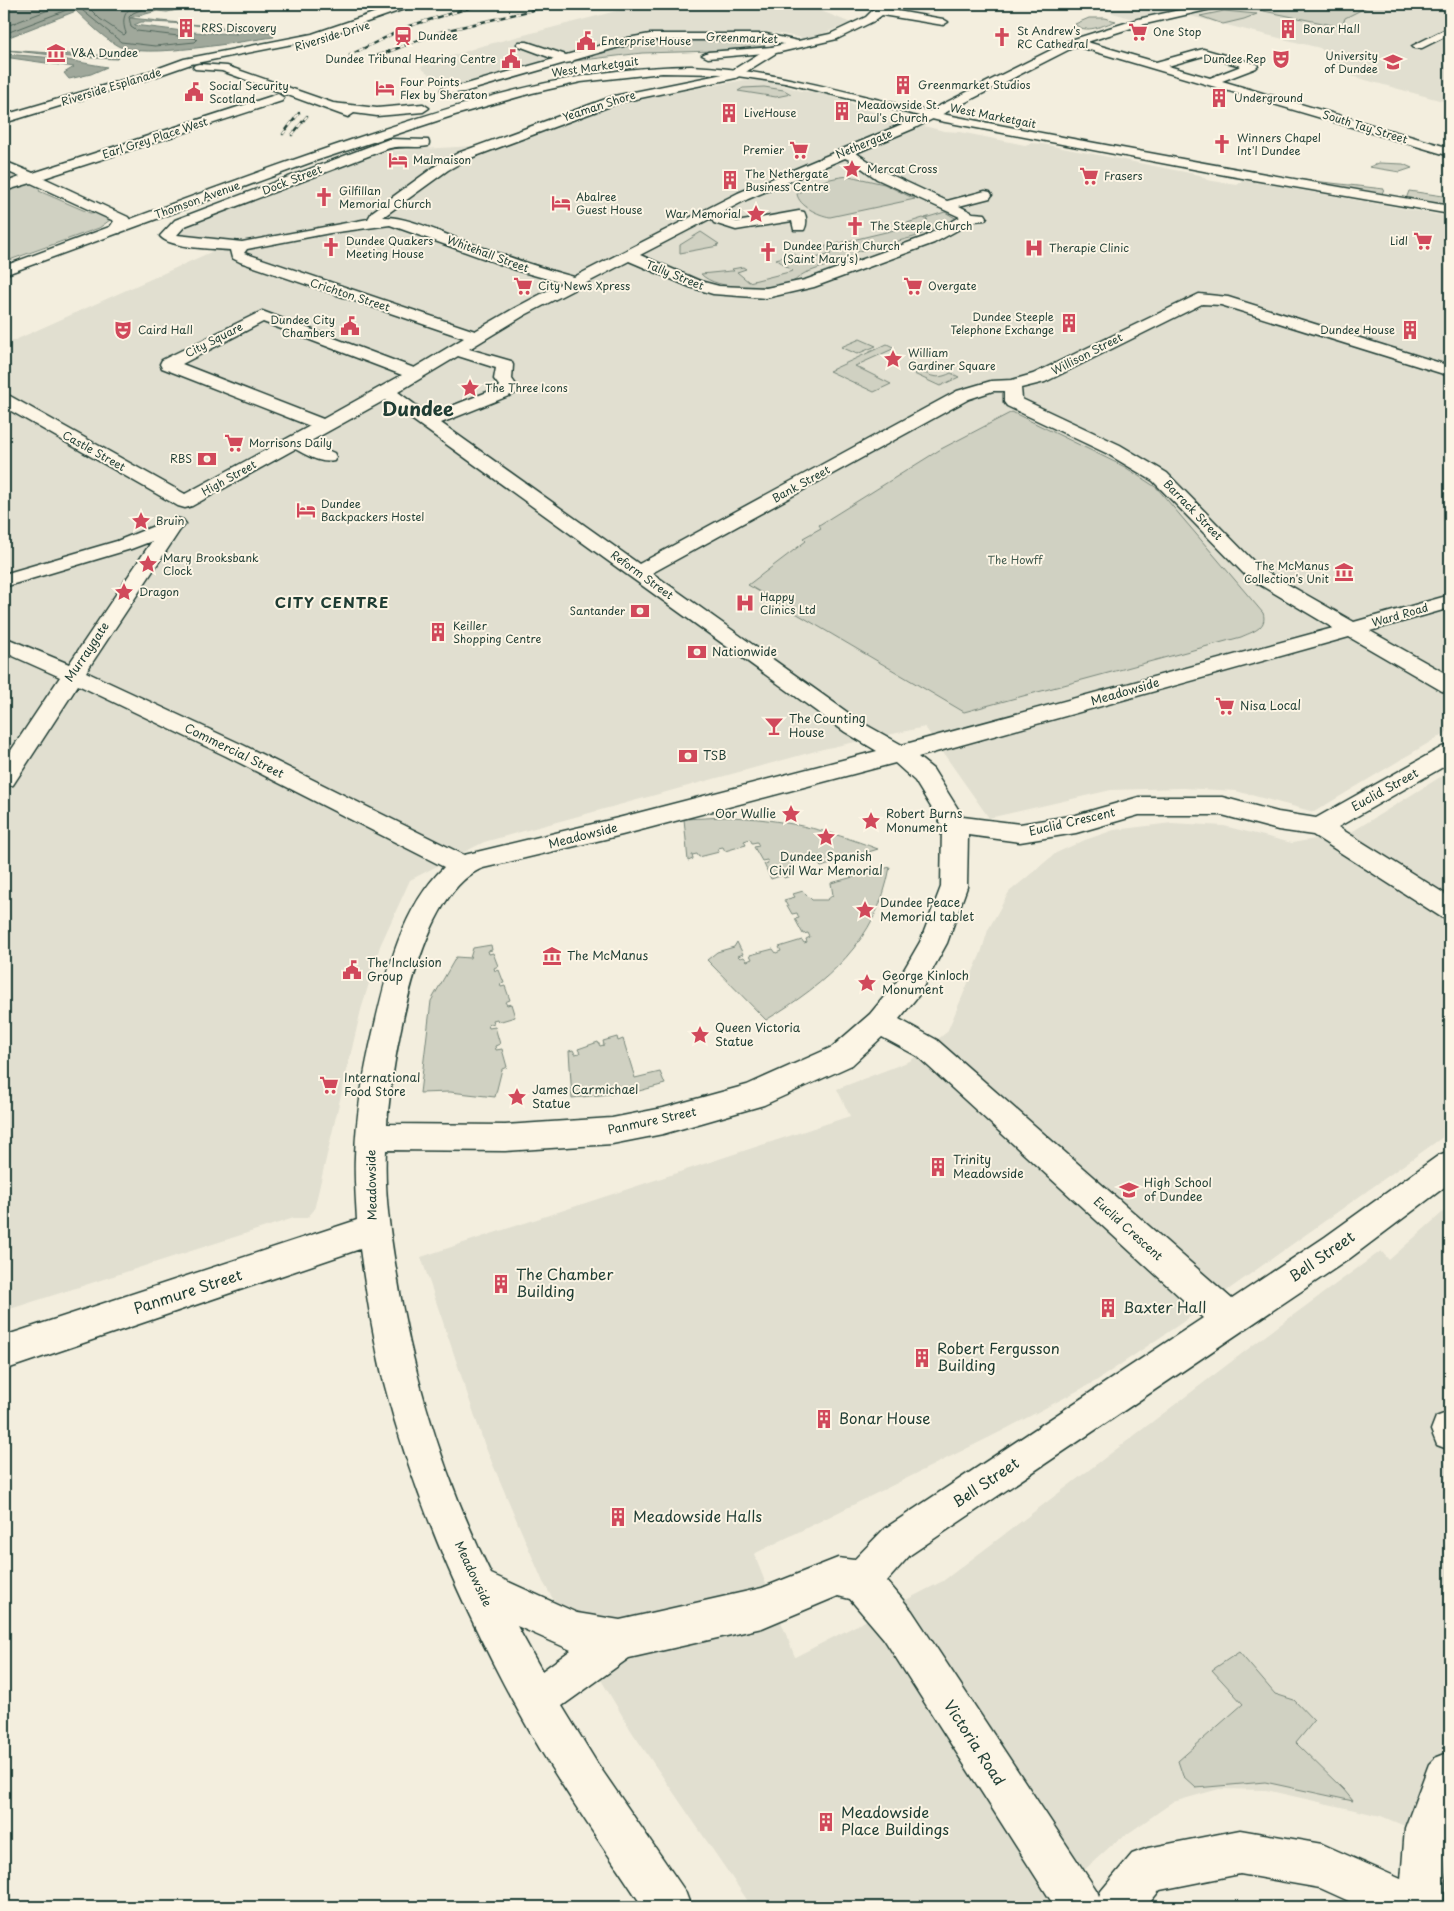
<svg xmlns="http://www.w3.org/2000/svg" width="1454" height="1911" viewBox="0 0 1454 1911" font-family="'Playpen Sans',sans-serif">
<rect width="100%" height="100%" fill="#f3eede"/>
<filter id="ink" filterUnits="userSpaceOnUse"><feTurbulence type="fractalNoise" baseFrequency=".02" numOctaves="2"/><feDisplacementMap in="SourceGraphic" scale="10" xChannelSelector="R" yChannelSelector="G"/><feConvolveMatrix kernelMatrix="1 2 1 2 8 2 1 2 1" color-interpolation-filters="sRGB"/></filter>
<g filter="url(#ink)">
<!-- built -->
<path fill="#e1dfd0" d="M643,4H804L851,23L808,39L775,33H676L638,36L457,85L430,75L420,67L478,47Z
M1084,4H1450V103L1351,76L1320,48L1182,14L1186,10L1182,9L1136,20Z
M745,80H766L801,91L819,92L888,117L944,131L960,132L1025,145L1032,143L1042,144L1200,175L1207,180L1237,185L1244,180L1450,217V730L1314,812L1236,791L1183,788L1111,790L989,818L925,727L823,749L484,842L410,880L380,946L361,1010L314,1210L307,1218H294L4,1311V345L211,252L218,245L167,236L174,230L374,152L473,146L567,123L609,107L642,98Z
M1450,771V1132L1180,1324L1096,1381L1000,1432L754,1554L795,1657L943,1581L1277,1327L1381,1251L1389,1260L1450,1206V1845L1381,1816L1266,1790L1219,1789L1173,1802L1113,1844L1052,1899L1047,1907H752L632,1732L543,1582L485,1446L421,1257L850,1116L837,1089L910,1061L947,1032L981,953L988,930L1009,892L1056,853L1085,840L1114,830L1172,823L1224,826L1292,843L1350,833Z"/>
<!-- green -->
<path fill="#d0d1c2" stroke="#78877b" d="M1373,4L1345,18L1342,27L1259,10L1257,4Z
M1224,11L1257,14L1244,19L1223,24L1200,16Z
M1089,18H1104L1116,21C1104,25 1085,35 1075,24Z
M683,38L764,42L765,46L715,51L642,53L575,61L645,41Z
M764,87L784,90L791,94L776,97L738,91L743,88Z
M1379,163L1403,164L1412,168L1400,172L1369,167Z
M12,174L41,188L39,191L90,213L97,212L108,216L110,220L99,228L4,262V175Z
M849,176L884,184L915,199L830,217C818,215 799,206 797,194C813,182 830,178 849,176Z
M1296,179L1384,189L1381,196L1296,181Z
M1409,191L1450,197V205L1406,199Z
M945,212L957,219L914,237L856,252L854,257C838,263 821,267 805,273C800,275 797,280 792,282C772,290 716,291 701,274L731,271H734L732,269L743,267L746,269L737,272L749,282L793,271L776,259L794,254L803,261L831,254L823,247L907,227L904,224L923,218L928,220L925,218Z
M701,232L719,244L716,245L718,246L680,253V245Z
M860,339L876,346L857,354L841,347Z
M887,344L895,348L855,366L891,384L874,392L829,371Z
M934,365L937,367L925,373C934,378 941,378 951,373L959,377L940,386L914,374Z
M1012,412L1125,467L1157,488L1263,613C1268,628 1252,632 1241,637L964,712L748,585L806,541L803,538L821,528L819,525L941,449Z
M726,817C779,818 828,830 878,849L821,867C814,855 800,854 791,864L793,875L784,878L783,875L771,879L764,864L768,863L767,860L762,861L754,847L759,846L757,842L752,843L750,839L744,841L746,845L725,851L723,847L718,848L719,852L699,857L697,854L692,855L693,859L688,861L684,819Z
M890,867C877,941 827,983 766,1020L707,960L717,952L734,947L737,942L743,954L738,956L740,958L744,957L747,961L752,959L750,955L773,949L776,953L781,951L779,947L802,940L804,943L807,942L806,939L810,937L808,933L803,934L795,919L799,918L797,913L792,914L784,900L795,897L793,894L803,891L812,900H827L833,895L831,883Z
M491,945L492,950L488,951L489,954L493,953L498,966L494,968L495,971L499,970L504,983L500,984L501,987L505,986L510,1000L505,1002L507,1005L511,1004L515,1017L498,1022L497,1019L493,1020L494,1023L488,1025L489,1028L495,1027L500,1044L495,1046L496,1050L502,1049L507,1067L502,1069L495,1097L450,1092L420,1093L431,1001L456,957L470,958L473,948Z
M617,1037L618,1041L623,1039L635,1078L660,1072L665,1084L639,1091L572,1098L569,1051L573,1050L575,1054L580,1053L578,1049L598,1042L600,1046L604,1045L603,1041Z
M1239,1652L1275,1694L1294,1700L1314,1721L1296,1743L1344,1790L1353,1801L1265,1782L1196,1788L1183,1776L1178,1761L1243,1704L1212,1670Z"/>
<!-- water -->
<path fill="#a0a89b" stroke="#6c7d72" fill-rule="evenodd" d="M4,4H207L167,12L157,11L130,18L270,32L274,37C242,41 143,60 118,46C102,37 89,23 76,11L4,39ZM141,22C160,22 223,25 237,34L191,32L134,25Z
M5,50L83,55L85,57L119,52L120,56L117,59L71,57Z
M4,54L56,58L107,67L91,74L69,79L64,73L74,67L4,57Z"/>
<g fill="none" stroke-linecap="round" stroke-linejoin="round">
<!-- shore -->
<path stroke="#53685d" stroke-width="1" d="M85,4L100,19L124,35L126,33C121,19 124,9 139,4
M4,27L64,4
M4,34L77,6L121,42L155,46L195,42L197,40L195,38L137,31L131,27L129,17L133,13L145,8L183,4"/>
<!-- minor casing -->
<g stroke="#1f3d34" stroke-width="3">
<path id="minor" d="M879,4H889L886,9L943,19L948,22L943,25L882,15L874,21L837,39L776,53L736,78L621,102L468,159L448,170L383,217C406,216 439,232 461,240C498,253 536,267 574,277L738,193L907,122L1071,40L1138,19L1207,4H1225L1220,7L1141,25L1087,42L1156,62L1203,49L1256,64L1258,66L1256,68L1222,81L1450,148V156L1076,46L915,128L856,153L887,173L947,201L985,191L990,192L992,195L990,198L959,206L973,213L985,214L987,217L985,220L974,221L934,243L814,287L766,298L713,294L690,287L629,261L525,315L469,349L511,361L513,365L512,379L519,389L516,393L441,423L639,564L957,391L991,381L1012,380L1033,374L1199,294L1228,297L1450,366V376L1221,305L1202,304L1045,382L1021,388L1022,399L1120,445L1167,473L1261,569L1354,622L1450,595V608L1370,631L1450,676V693L1442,691L1349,637L918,757L933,769L963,817L1020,824L1076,815L1139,797H1222L1278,812L1316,818L1442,747L1450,745V763L1338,827L1450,897V920L1441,917L1313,835L1278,830L1222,815H1139L1076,833L1020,842L968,835L967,887L947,943L918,996L899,1019L937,1040L1232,1299L1325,1237L1439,1155L1450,1151V1183L1349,1259L910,1555L887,1581L912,1611L1097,1891L1103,1907H1055L884,1639L850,1599L838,1596L762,1628L629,1658L562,1706L597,1763L685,1891L691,1907H643C601,1843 556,1780 520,1714C462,1609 413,1495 383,1379C373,1336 366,1293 360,1249L4,1370V1336L357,1220C356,1199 354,1177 355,1156C356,1113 364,1070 374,1028C387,972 401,909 444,867L226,756L78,685L13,785L4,787V761L60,677L4,652V637L69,664L152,541L131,549L4,587V574L117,541L169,520L176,518L183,520L186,524L180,530L86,672L243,745L464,855L622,817L877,751L845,732L385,400L309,442L334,453L336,457L334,461C320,464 307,455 295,449L192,506L185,508L178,506L4,407V395L10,396L185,494L310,426L162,368L160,364L162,360L262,311L414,368L464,338L240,262L232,258L230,250C214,249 169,248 160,236L175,220L389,139L428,140L429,143L428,146C413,149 399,144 384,150L185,226L177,235L242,242L368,219L372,212L438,164L458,153L614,96L728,73L768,48L784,44L766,40H650L633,43L574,60L572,62L565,63L464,92L447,94L441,90L443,87L463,85L554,59L519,46L517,44L519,42H527L566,55L628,38L650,34H766L798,41L830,34L866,17ZM1203,56L1241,66L1210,78L1168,66ZM845,158L852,161L877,179L960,217L924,237L805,280L766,288L719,286L700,281L640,255L748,199ZM390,225L519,271L562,283L513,309L475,331L244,253L247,249L330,233ZM263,322L402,375L323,419L182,364ZM458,356L496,368L494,379L500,387L429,415L398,392ZM993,391H1004V402L1007,406L1106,453L1153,481L1247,577L1333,628L902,745L861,722L652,573L969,399ZM895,763L915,781L942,825L941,887L920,942L898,980L870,1014L832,1047L747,1085L663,1108L612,1118L505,1125L387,1124C392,1061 418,892 483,868L622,835ZM882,1037L917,1056L1203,1318L884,1529L854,1560L838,1558L762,1588L620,1620L577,1613L491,1574C445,1480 413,1378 397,1275C390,1234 384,1192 386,1150L505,1151L612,1144L663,1134L764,1105L852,1065ZM517,1626L571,1650L542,1671Z
M1450,27V34L1422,48H1414L1412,46Z
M278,94L284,98L282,101L44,178L128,217L130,220L120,233H110L108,230L114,221L31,183L4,191V183L20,177L4,170V161L33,173Z
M799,211L804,212C807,217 807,225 804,230H794L792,221L736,230L714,223L712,220L714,217L719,216L737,222Z
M1449,1412L1450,1413V1450L1437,1445L1431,1430L1436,1417Z
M1450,1752V1823L1443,1907H1399L1405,1828L1429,1764L1435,1758Z"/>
</g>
<!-- major casing -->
<g stroke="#1f3d34" stroke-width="3">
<path id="major" d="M400,4H414L413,6L318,39L191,64L148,79L4,123V115L140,75L184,59L312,34Z
M772,47L776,48L778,50L776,52L708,58L702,55L708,52Z
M199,64L227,66L333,103L377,108L423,104L429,108L423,112L377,116L354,113L348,117L222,71L195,69L193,67L195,65Z
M691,66C781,70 856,97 942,114C1111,147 1280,177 1450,206V214L1225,175L940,121L785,83L723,74L662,73L581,82L532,93L455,115L312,162L4,275V266C122,223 240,177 360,137C468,101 576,67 691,66Z
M1240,1830L1322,1844L1428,1891L1434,1907H1362L1320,1888L1240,1874L1160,1890L1146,1907H1095L1101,1891L1132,1854L1148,1848Z"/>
</g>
<!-- minor -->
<use href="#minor" fill="#fcf5e5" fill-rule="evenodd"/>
<!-- major -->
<use href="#major" fill="#fcf5e5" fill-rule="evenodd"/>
<!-- rail casing -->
<g stroke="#1f3d34" stroke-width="2.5">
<path id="rail" d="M350,55L409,26L482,4
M372,58L440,32L558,4
M283,134L299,113
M292,135L307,116"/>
</g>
<!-- rail -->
<use href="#rail" stroke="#fcf5e5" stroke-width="2" stroke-dasharray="5" stroke-linecap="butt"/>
</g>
</g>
<!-- icons -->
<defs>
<g id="building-bare" transform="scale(1.5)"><path d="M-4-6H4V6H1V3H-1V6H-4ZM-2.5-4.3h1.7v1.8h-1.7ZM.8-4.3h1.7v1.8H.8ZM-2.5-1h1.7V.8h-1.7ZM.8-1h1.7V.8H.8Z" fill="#d1495b" stroke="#fcf5e5" stroke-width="2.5" paint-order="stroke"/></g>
<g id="supermarket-bare" transform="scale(1.5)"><path d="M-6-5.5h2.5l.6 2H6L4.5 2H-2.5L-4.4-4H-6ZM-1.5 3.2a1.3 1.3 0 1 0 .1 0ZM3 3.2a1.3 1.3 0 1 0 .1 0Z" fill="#d1495b" stroke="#fcf5e5" stroke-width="2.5" paint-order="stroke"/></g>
<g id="station-bare" transform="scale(1.5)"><path d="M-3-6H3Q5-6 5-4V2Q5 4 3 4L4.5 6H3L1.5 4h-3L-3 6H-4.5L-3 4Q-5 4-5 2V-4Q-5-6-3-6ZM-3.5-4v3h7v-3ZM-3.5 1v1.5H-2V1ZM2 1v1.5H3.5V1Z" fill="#d1495b" stroke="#fcf5e5" stroke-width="2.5" paint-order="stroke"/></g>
<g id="church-bare" transform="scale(1.5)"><path d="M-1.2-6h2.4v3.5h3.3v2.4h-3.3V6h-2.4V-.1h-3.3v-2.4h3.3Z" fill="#d1495b" stroke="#fcf5e5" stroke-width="2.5" paint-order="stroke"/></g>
<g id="civic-bare" transform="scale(1.5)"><path d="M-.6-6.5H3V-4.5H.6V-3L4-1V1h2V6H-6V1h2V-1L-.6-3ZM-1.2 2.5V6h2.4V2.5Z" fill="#d1495b" stroke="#fcf5e5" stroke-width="2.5" paint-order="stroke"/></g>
<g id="museum-bare" transform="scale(1.5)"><path d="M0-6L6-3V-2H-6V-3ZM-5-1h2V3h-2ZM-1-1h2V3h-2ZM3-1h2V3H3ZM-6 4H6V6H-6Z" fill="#d1495b" stroke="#fcf5e5" stroke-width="2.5" paint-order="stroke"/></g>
<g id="theatre-bare" transform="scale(1.5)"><path d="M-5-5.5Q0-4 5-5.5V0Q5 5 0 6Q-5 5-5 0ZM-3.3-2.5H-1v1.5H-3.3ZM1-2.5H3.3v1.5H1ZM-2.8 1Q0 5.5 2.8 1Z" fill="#d1495b" stroke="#fcf5e5" stroke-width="2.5" paint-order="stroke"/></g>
<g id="university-bare" transform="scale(1.5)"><path d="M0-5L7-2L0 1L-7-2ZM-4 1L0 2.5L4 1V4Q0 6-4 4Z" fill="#d1495b" stroke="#fcf5e5" stroke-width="2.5" paint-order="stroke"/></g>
<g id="hotel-bare" transform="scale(1.5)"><path d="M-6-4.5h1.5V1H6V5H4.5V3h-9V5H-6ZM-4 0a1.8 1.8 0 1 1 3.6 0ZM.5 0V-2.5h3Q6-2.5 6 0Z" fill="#d1495b" stroke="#fcf5e5" stroke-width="2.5" paint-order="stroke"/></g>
<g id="sight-bare" transform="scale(1.5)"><path d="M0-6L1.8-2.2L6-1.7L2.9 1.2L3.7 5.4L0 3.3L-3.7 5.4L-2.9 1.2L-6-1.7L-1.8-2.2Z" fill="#d1495b" stroke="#fcf5e5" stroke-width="2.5" paint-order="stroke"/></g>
<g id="hospital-bare" transform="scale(1.5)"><path d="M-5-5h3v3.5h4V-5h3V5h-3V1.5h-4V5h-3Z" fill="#d1495b" stroke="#fcf5e5" stroke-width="2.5" paint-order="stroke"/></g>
<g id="bank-bare" transform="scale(1.5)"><path d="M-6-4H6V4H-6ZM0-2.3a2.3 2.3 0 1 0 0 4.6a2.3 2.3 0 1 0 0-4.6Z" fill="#d1495b" stroke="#fcf5e5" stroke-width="2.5" paint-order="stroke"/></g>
<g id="bar-bare" transform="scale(1.5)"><path d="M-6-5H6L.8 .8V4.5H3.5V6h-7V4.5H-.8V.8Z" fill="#d1495b" stroke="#fcf5e5" stroke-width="2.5" paint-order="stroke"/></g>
<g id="school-bare" transform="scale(1.5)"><path d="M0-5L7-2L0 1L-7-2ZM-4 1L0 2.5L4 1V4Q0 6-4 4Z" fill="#d1495b" stroke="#fcf5e5" stroke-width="2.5" paint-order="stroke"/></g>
</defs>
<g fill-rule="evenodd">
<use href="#building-bare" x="186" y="28"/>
<use href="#building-bare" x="1288" y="29"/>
<use href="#supermarket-bare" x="1138" y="32"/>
<use href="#station-bare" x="403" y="36"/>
<use href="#church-bare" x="1002" y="37"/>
<use href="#civic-bare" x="586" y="41"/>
<use href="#museum-bare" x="56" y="53"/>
<use href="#civic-bare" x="511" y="59"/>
<use href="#theatre-bare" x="1281" y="59"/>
<use href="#university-bare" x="1393" y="62"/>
<use href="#building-bare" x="903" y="85"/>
<use href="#hotel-bare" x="385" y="88"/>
<use href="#civic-bare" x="194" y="92"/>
<use href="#building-bare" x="1219" y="98"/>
<use href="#building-bare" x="842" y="111"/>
<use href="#building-bare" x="729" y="113"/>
<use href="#church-bare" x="1222" y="144"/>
<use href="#supermarket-bare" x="799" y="150"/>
<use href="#hotel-bare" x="398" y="160"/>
<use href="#sight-bare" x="852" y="169"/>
<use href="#supermarket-bare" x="1089" y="176"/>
<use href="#building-bare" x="730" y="180"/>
<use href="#church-bare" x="324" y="197"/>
<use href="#hotel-bare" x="561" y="203"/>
<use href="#sight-bare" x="756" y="214"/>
<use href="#church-bare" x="855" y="226"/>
<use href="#supermarket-bare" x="1423" y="241"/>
<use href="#church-bare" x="331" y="247"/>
<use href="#hospital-bare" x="1034" y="248"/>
<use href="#church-bare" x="768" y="252"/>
<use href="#supermarket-bare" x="523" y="286"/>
<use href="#supermarket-bare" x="913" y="286"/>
<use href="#building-bare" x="1069" y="323"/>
<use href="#civic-bare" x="350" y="326"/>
<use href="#theatre-bare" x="123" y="330"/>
<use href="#building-bare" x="1410" y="330"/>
<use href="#sight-bare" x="893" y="359"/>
<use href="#sight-bare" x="470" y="388"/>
<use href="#supermarket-bare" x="234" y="443"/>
<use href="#bank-bare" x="207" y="459"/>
<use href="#hotel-bare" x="306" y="510"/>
<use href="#sight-bare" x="141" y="521"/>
<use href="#sight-bare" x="148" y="564"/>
<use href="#museum-bare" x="1344" y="572"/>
<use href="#sight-bare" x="124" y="592"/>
<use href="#hospital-bare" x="745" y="603"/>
<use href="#bank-bare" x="640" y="611"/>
<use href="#building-bare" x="438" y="632"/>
<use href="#bank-bare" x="697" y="652"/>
<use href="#supermarket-bare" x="1225" y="706"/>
<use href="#bar-bare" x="774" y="726"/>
<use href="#bank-bare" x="688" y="756"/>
<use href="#sight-bare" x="791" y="814"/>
<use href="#sight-bare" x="871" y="821"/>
<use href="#sight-bare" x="826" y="837"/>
<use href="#sight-bare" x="865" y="910"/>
<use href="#museum-bare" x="552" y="956"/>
<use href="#civic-bare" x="352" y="970"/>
<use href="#sight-bare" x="867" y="983"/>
<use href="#sight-bare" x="700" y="1035"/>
<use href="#supermarket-bare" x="329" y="1085"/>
<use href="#sight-bare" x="517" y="1097"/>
<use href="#building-bare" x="938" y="1167"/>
<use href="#school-bare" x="1129" y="1190"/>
<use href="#building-bare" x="501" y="1284"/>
<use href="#building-bare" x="1108" y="1308"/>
<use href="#building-bare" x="922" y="1358"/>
<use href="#building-bare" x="824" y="1419"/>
<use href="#building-bare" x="618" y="1517"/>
<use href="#building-bare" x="826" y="1822"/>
</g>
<g text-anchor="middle" stroke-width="4" stroke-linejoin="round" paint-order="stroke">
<!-- far-poi labels -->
<g font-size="11" fill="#1f3d34" stroke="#fcf5e5" text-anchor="start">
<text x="201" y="32">RRS Discovery</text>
<text x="1303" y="33">Bonar Hall</text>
<text x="1017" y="35">St Andrew's<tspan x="1017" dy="13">RC Cathedral</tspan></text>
<text x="1153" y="36">One Stop</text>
<text x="418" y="40">Dundee</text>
<text x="601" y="45">Enterprise House</text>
<text x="71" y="57">V&amp;A Dundee</text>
<text x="1378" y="60" text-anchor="end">University<tspan x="1378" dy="13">of Dundee</tspan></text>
<text x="496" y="63" text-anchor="end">Dundee Tribunal Hearing Centre</text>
<text x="1266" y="63" text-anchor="end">Dundee Rep</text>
<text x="400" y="86">Four Points<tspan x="400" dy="13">Flex by Sheraton</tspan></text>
<text x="918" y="89">Greenmarket Studios</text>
<text x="209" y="90">Social Security<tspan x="209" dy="13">Scotland</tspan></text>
<text x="1234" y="102">Underground</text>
<text x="857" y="109">Meadowside St.<tspan x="857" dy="13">Paul's Church</tspan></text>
<text x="744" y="117">LiveHouse</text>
<text x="1237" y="142">Winners Chapel<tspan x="1237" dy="13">Int'l Dundee</tspan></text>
<text x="784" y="154" text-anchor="end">Premier</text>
<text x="413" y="164">Malmaison</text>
<text x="867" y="173">Mercat Cross</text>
<text x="745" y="178">The Nethergate<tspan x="745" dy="13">Business Centre</tspan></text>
<text x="1104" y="180">Frasers</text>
<text x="339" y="195">Gilfillan<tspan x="339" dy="13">Memorial Church</tspan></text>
<text x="576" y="201">Abalree<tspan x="576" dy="13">Guest House</tspan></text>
<text x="741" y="218" text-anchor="end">War Memorial</text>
<text x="870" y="230">The Steeple Church</text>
<text x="346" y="245">Dundee Quakers<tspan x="346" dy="13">Meeting House</tspan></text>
<text x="1408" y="245" text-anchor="end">Lidl</text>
<text x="783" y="250">Dundee Parish Church<tspan x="783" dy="13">(Saint Mary's)</tspan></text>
<text x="1049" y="252">Therapie Clinic</text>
<text x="538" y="290">City News Xpress</text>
<text x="928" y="290">Overgate</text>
<text x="1054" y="321" text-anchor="end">Dundee Steeple<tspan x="1054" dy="13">Telephone Exchange</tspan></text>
<text x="335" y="324" text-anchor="end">Dundee City<tspan x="335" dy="13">Chambers</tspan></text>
<text x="138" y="334">Caird Hall</text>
<text x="1395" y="334" text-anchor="end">Dundee House</text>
<text x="908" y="357">William<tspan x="908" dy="13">Gardiner Square</tspan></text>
<text x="485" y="392">The Three Icons</text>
<text x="249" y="447">Morrisons Daily</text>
<text x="192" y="463" text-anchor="end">RBS</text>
<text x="321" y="508">Dundee<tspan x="321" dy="13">Backpackers Hostel</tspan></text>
<text x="156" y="525">Bruin</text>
<text x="163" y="562">Mary Brooksbank<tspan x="163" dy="13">Clock</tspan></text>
<text x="1329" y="570" text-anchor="end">The McManus<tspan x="1329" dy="13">Collection's Unit</tspan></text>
<text x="139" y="596">Dragon</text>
<text x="760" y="601">Happy<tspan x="760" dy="13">Clinics Ltd</tspan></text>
<text x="625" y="615" text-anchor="end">Santander</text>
<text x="453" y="630">Keiller<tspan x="453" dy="13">Shopping Centre</tspan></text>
</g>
<!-- far-street labels -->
<g font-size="11" fill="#1f3d34" stroke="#fcf5e5">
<text transform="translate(332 36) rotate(-17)" y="4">Riverside Drive</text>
<text transform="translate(742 38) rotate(2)" y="4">Greenmarket</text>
<text transform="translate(595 67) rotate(-8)" y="4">West Marketgait</text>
<text transform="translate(111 87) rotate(-17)" y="4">Riverside Esplanade</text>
<text transform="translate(599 106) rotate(-18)" y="4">Yeaman Shore</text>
<text transform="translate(993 116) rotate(11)" y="4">West Marketgait</text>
<text transform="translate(1365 127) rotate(17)" y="4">South Tay Street</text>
<text transform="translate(155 138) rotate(-18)" y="4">Earl Grey Place West</text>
<text transform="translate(864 144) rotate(-22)" y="4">Nethergate</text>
<text transform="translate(292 180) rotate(-21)" y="4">Dock Street</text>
<text transform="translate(197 200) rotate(-20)" y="4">Thomson Avenue</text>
<text transform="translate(488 254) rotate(20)" y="4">Whitehall Street</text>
<text transform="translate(675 275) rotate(22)" y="4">Tally Street</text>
<text transform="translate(350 295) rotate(18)" y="4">Crichton Street</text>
<text transform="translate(214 340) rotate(-27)" y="4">City Square</text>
<text transform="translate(1087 354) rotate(-27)" y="4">Willison Street</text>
<text transform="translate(94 451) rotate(29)" y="4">Castle Street</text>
<text transform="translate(229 478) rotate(-29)" y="4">High Street</text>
<text transform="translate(801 484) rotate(-29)" y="4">Bank Street</text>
<text transform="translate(1193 510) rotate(46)" y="4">Barrack Street</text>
<text transform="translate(642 575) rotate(36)" y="4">Reform Street</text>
<text transform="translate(1400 615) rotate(-16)" y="4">Ward Road</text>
</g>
<!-- far-park labels -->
<g font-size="11" fill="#425b50" stroke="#fcf5e5">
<text x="1015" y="564">The Howff</text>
</g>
<!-- street labels -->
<g font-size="12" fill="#1f3d34" stroke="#fcf5e5">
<text transform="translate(87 652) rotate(-56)" y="4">Murraygate</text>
<text transform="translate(1125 692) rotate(-16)" y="4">Meadowside</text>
<text transform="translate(234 751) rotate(26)" y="4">Commercial Street</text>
<text transform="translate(1385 790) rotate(-29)" y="4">Euclid Street</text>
<text transform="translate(1072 822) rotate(-13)" y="4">Euclid Crescent</text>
<text transform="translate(583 836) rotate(-14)" y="4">Meadowside</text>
<text transform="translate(652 1121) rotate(-12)" y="4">Panmure Street</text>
<text transform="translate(372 1185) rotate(-91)" y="4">Meadowside</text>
<text transform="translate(1128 1229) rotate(42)" y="4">Euclid Crescent</text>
<text transform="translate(473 1574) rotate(65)" y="4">Meadowside</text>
</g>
<!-- poi labels -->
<g font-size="12" fill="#1f3d34" stroke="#fcf5e5" text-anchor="start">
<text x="712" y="656">Nationwide</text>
<text x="1240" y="710">Nisa Local</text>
<text x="789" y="723">The Counting<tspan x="789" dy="14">House</tspan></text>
<text x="703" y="760">TSB</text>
<text x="776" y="818" text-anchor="end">Oor Wullie</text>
<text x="886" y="818">Robert Burns<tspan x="886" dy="14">Monument</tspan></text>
<text x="826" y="861" text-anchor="middle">Dundee Spanish<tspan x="826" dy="14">Civil War Memorial</tspan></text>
<text x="880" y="907">Dundee Peace<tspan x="880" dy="14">Memorial tablet</tspan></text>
<text x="567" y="960">The McManus</text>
<text x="367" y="967">The Inclusion<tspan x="367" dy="14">Group</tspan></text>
<text x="882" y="980">George Kinloch<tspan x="882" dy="14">Monument</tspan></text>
<text x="715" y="1032">Queen Victoria<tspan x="715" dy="14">Statue</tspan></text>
<text x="344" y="1082">International<tspan x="344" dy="14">Food Store</tspan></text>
<text x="532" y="1094">James Carmichael<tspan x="532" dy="14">Statue</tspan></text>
<text x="953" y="1164">Trinity<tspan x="953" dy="14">Meadowside</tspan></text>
<text x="1144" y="1187">High School<tspan x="1144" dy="14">of Dundee</tspan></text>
</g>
<!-- far-district labels -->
<g font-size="15" font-weight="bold" letter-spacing="1" fill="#1f3d34" stroke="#fcf5e5">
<text x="332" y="608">CITY CENTRE</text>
</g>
<!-- near-street labels -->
<g font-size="15" fill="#1f3d34" stroke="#fcf5e5">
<text transform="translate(1322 1257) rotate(-35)" y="5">Bell Street</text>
<text transform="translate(188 1292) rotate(-18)" y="5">Panmure Street</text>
<text transform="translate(986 1483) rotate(-34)" y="5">Bell Street</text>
<text transform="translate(974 1743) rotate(57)" y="5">Victoria Road</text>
</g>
<!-- near-poi labels -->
<g font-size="15" fill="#1f3d34" stroke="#fcf5e5" text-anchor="start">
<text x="516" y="1280">The Chamber<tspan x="516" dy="17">Building</tspan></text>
<text x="1123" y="1313">Baxter Hall</text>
<text x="937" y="1354">Robert Fergusson<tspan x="937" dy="17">Building</tspan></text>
<text x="839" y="1424">Bonar House</text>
<text x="633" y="1522">Meadowside Halls</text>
<text x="841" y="1818">Meadowside<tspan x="841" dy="17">Place Buildings</tspan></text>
</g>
<!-- far-town labels -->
<g font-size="19" font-weight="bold" fill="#1f3d34" stroke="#fcf5e5">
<text x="418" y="416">Dundee</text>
</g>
</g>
<!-- margin -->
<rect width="1454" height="1911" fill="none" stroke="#fcf5e5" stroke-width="20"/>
<rect x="10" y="10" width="1434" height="1891" fill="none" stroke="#1f3d34" stroke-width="2" filter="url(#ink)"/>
</svg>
